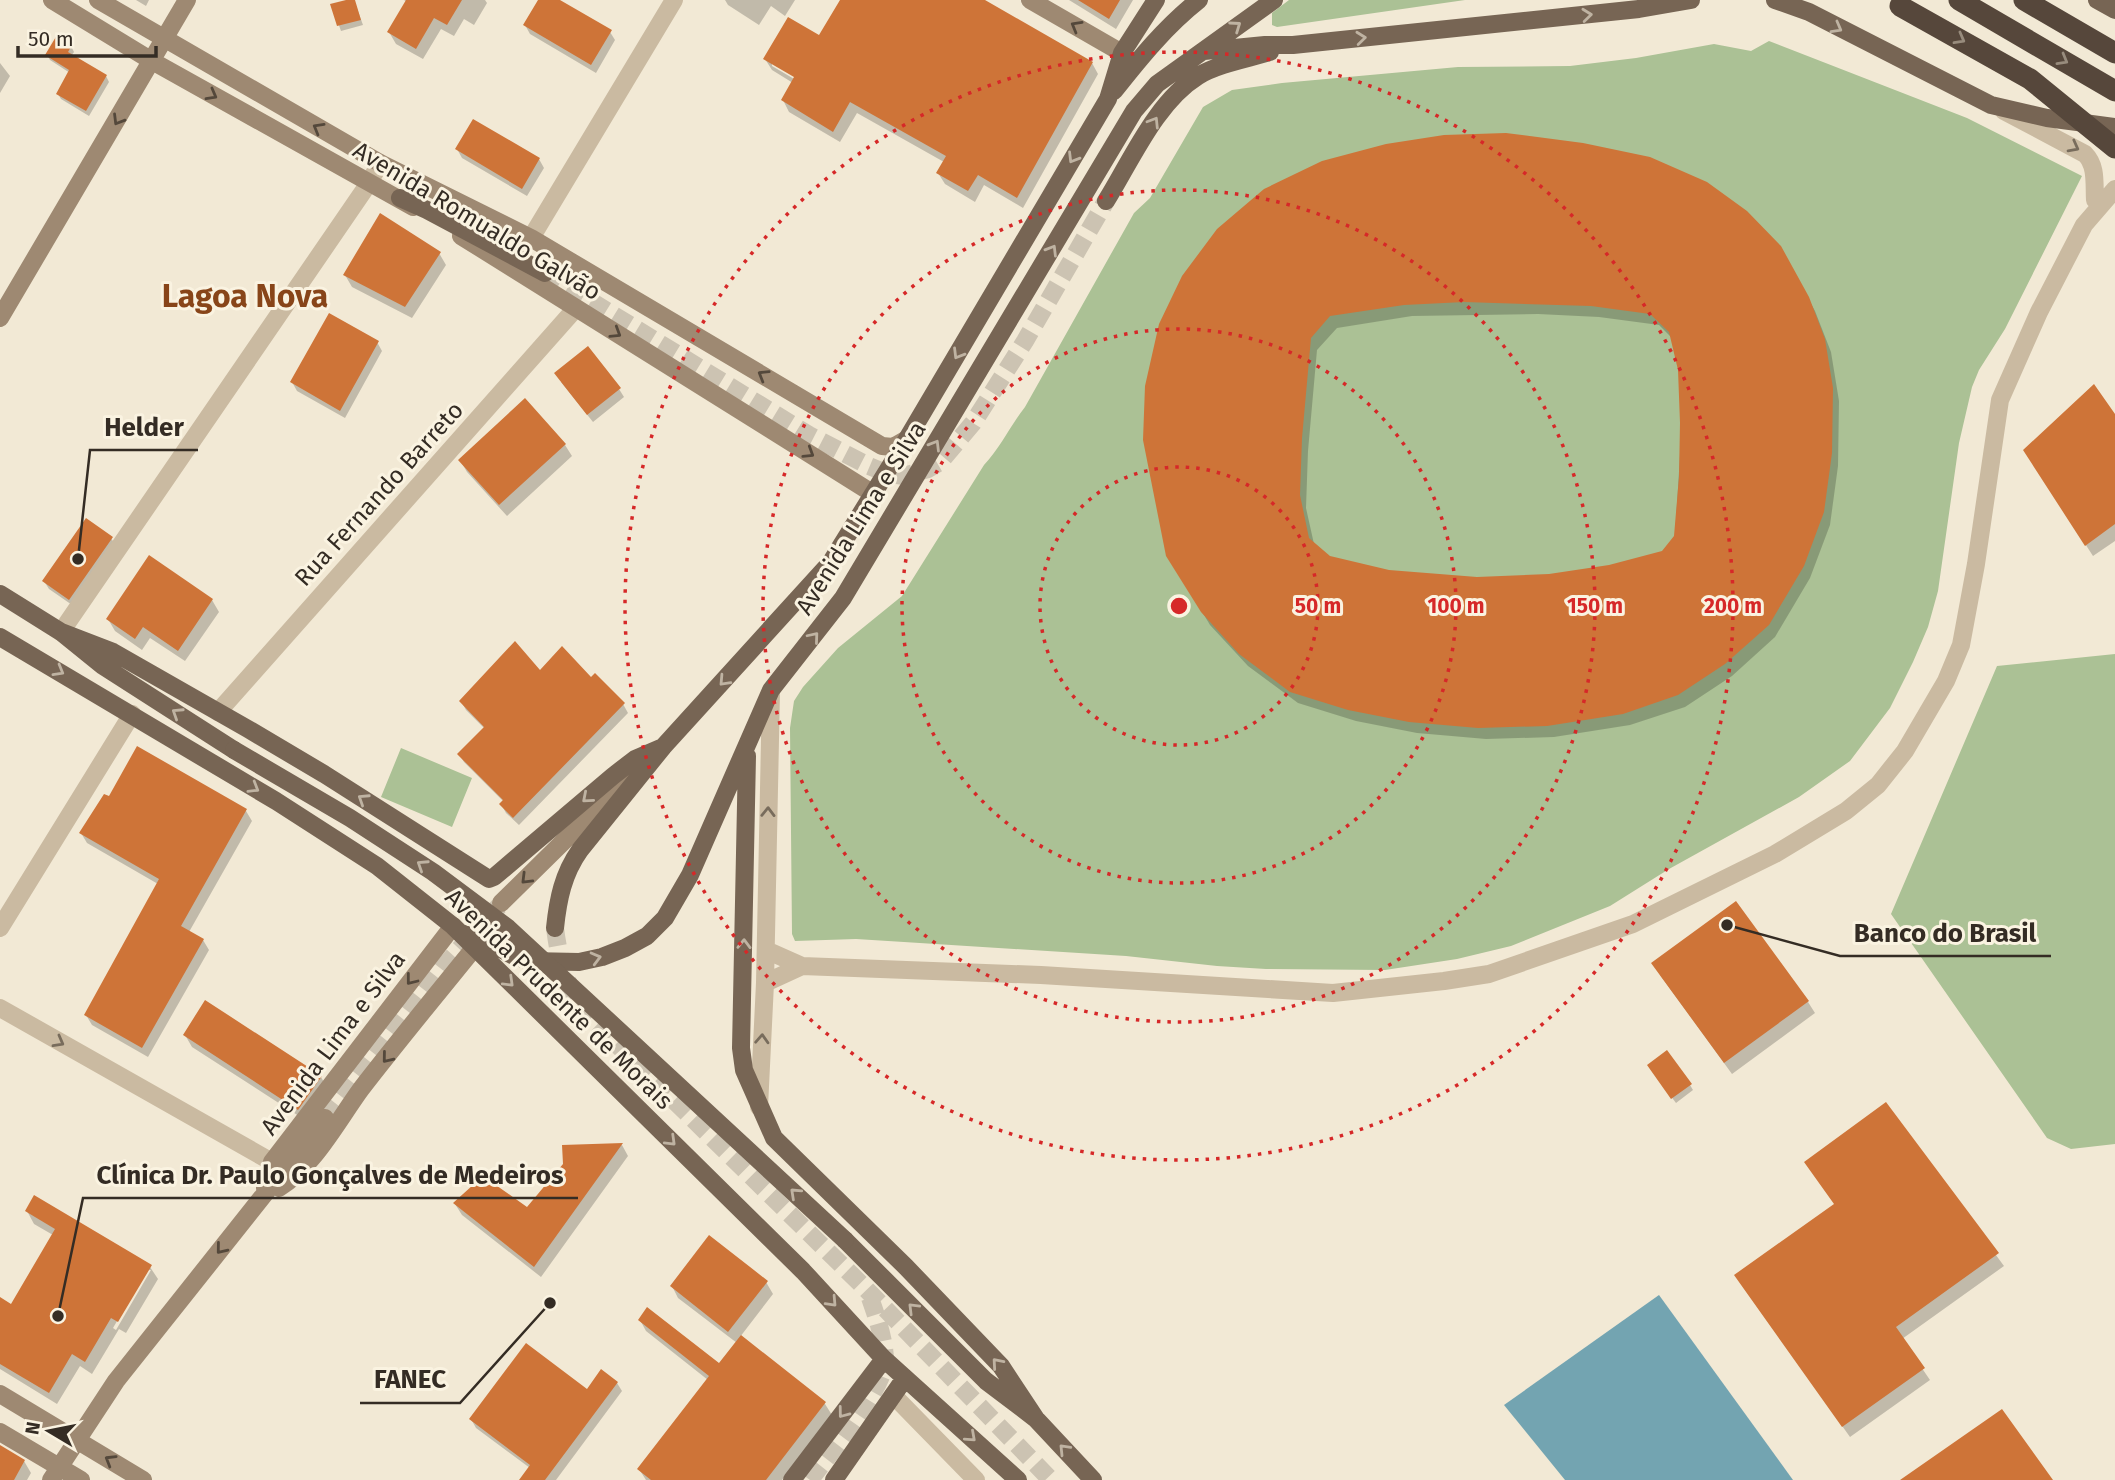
<svg xmlns="http://www.w3.org/2000/svg" width="2115" height="1480" viewBox="0 0 2115 1480" font-family="'Fira Sans',sans-serif">
<rect width="100%" height="100%" fill="#f2e9d5"/>
<!-- green -->
<path fill="#abc195" d="M1289,0H1465L1277,27L1272,25V13Z
M1769,41L1967,118L2082,176L2005,329L1979,370L1972,387L1959,443L1938,591L1928,627L1913,662L1890,708L1850,761L1799,797L1669,869L1610,906L1511,946L1457,959L1385,970L1266,969L1217,966L1126,956L904,942L856,939L795,941L792,934L790,728L794,701L803,687L838,648L902,596L984,465C1001,447 1010,426 1025,407L1134,213L1150,198L1203,107L1232,90L1282,83L1458,67L1570,66L1636,58L1714,44L1751,51Z
M2115,654V1144L2071,1149L2047,1138L1891,914L1997,666Z
M401,748L472,778L452,827L381,797Z"/>
<!-- water -->
<path fill="#73a4b1" d="M1659,1295L1793,1480H1565L1504,1405Z"/>
<!-- shadow -->
<path fill="#0003" fill-rule="evenodd" d="M136,0H149L146,6Z
M354,0L363,25L341,31L332,6Z
M404,0H485L487,3L474,25L464,19L454,36L441,29L423,59L396,44L389,32L407,2Z
M540,0H556L610,32L615,40L596,73L530,34L525,25Z
M725,0H795L785,16L771,6L759,25L728,5Z
M842,0H981L1092,63L1098,74L1023,208L984,185L975,202L945,184L938,173L944,162L857,113L840,142L789,112L783,100L793,83L772,70L765,59L820,38ZM772,62L803,80L801,83L772,66Z
M1069,0H1133L1116,29Z
M71,46L74,52L71,56L106,76L109,82L89,116L61,99L58,94L70,73L50,60L47,55Z
M0,63L10,76L0,93Z
M457,149L539,159L544,168L527,196L462,158Z
M1780,247L1815,311L1831,352L1839,401L1838,466L1830,525L1810,578L1775,637L1732,676L1685,707L1630,725L1554,737L1486,739L1417,733L1356,721L1298,703L1248,666L1210,625L1168,555L1161,325ZM1538,314L1599,317L1659,325L1672,338L1679,369L1682,423L1675,536L1663,553L1610,567L1549,575L1477,579L1389,572L1329,558L1314,544L1306,508L1308,451L1317,350L1337,328L1412,316Z
M439,253L446,265L412,318L352,287L345,275Z
M377,342L382,351L345,418L297,391L292,382Z
M561,382L619,389L624,397L593,422Z
M2115,417V541L2093,556L2032,462Z
M565,445L572,456L507,516L467,472L460,460Z
M111,538L116,546L75,607L49,589L44,581Z
M212,600L219,612L185,661L150,638L142,650L115,631L108,619Z
M540,672L591,680L623,704L628,713L519,825L506,813L501,804L504,802L464,762L459,754L485,729L466,710L461,701Z
M138,749L246,811L252,821L189,932L203,940L209,950L148,1057L92,1025L86,1015L158,884L87,843L81,833L109,799Z
M1660,975L1808,1002L1815,1013L1732,1074Z
M185,1035L321,1077L328,1089L305,1120L192,1047Z
M1652,1071L1690,1085L1693,1090L1676,1103Z
M1885,1104L2004,1266L1902,1339L1930,1380L1850,1437L1743,1287L1835,1205Z
M622,1145L628,1156L541,1277L462,1215L455,1204L528,1209L564,1164V1147Z
M27,1211L150,1267L158,1279L126,1333L119,1329L92,1374L80,1366L57,1404L0,1369V1299L12,1306L53,1235L34,1224ZM147,1270H151L116,1330L113,1328Z
M766,1282L773,1294L740,1337L825,1404L832,1415L782,1480H646L639,1469L708,1380L646,1331L640,1320L719,1366L737,1343L678,1298L672,1286Z
M617,1383L622,1391L556,1480H521L530,1468L476,1428L471,1419Z
M0,1448L24,1461L31,1473L27,1480H0Z"/>
<!-- building -->
<path fill="#ce7438" fill-rule="evenodd" d="M346,0H355L361,20L337,26L330,4Z
M406,0H462L447,25L434,18L416,49L387,32Z
M538,0H560L612,30L591,65L523,25Z
M840,0H985L1093,62L1017,198L978,175L968,191L936,173L946,156L850,102L833,132L781,100L794,77L763,59L788,17L819,35Z
M1078,0H1120L1109,19Z
M57,35L72,45L68,52L107,75L86,111L56,94L69,70L45,55Z
M473,119L540,158L522,189L455,149Z
M1506,133L1583,143L1650,157L1707,182L1747,211L1781,246L1809,297L1825,339L1833,388L1832,453L1824,512L1804,566L1769,625L1725,664L1678,695L1623,714L1547,726L1478,728L1409,722L1348,710L1290,692L1239,654L1201,612L1166,556L1143,440L1145,386L1159,324L1182,276L1217,229L1264,189L1322,161L1386,144L1444,135ZM1464,302L1591,306L1650,314L1669,332L1678,370L1680,423L1679,477L1674,536L1662,551L1609,565L1549,574L1477,577L1389,570L1330,556L1309,538L1300,495L1302,438L1311,338L1330,316L1404,305Z
M380,213L441,252L405,307L343,275Z
M329,313L379,341L340,411L290,382Z
M588,346L621,388L587,415L554,373Z
M2094,384L2115,414V524L2085,546L2023,450Z
M525,398L566,444L499,505L458,460Z
M86,518L113,537L69,600L42,581Z
M149,555L213,599L178,651L143,627L135,639L106,619Z
M515,641L540,670L562,646L591,677L595,673L625,703L513,818L499,804L503,800L457,754L484,727L459,701Z
M137,746L247,809L181,926L204,939L142,1048L84,1015L159,879L79,833L104,794L109,796Z
M1736,901L1809,1001L1724,1063L1651,963Z
M205,1000L322,1076L298,1110L183,1035Z
M1667,1050L1692,1084L1671,1099L1647,1065Z
M1886,1102L1999,1253L1896,1327L1925,1368L1842,1427L1734,1275L1834,1204L1804,1162Z
M623,1143L534,1267L453,1203L483,1176L527,1207L563,1164L562,1145Z
M34,1195L152,1265L118,1322L111,1318L85,1362L72,1354L49,1393L0,1364V1297L11,1304L55,1229L25,1211Z
M709,1235L768,1281L728,1332L670,1286Z
M647,1307L719,1363L741,1335L826,1402L766,1480H651L637,1469L709,1376L638,1320Z
M526,1343L587,1389L601,1369L618,1382L545,1480H519L530,1465L469,1419Z
M2002,1409L2053,1480H1900Z
M0,1445L25,1460L14,1480H0Z"/>
<g fill="none" stroke-linecap="round" stroke-linejoin="round">
<!-- secondary-tunnel -->
<path stroke="#ccc3b2" stroke-width="18" stroke-dasharray="18 9" stroke-linecap="butt" d="M325,1118L445,965L499,906"/>
<!-- primary-tunnel -->
<path stroke="#ccc3b2" stroke-width="18" stroke-dasharray="18 9" stroke-linecap="butt" d="M545,273L809,435L869,466L888,474L904,476L928,469L940,462L973,423L1025,341L1106,201
M555,928C559,960 566,985 584,1012L866,1289L1051,1480
M810,1480C828,1455 886,1388 885,1359C884,1337 876,1315 869,1295"/>
<!-- street -->
<path stroke="#cabaa1" stroke-width="18" d="M2004,111L2085,154C2097,166 2094,184 2095,200
M531,238L674,0
M61,632L369,183L380,163
M218,712L576,308
M0,928L132,714
M766,950L802,966L1041,975L1333,993L1444,981L1489,974L1633,924L1775,854L1846,811L1878,785L1905,751L1946,681L1961,645L1976,564L2000,400L2039,312L2084,225L2115,189
M765,983L802,966
M0,1008L272,1162
M759,1107L765,983L771,691
M893,1395L976,1480"/>
<!-- secondary -->
<path stroke="#9e8972" stroke-width="18" d="M52,0L152,61L413,207
M98,0L380,163L531,238L882,446L893,447L907,439
M1030,0L1122,53
M461,236L872,493
M0,318L187,0
M501,903L634,772
M265,1188L272,1162L453,926
M279,1188C314,1166 337,1122 361,1089C398,1041 437,994 475,947
M0,1394L143,1480
M0,1432L81,1480
M51,1480L116,1381L325,1118"/>
<!-- primary -->
<path stroke="#776554" stroke-width="18" d="M1775,0L1809,12L1991,105L2047,118L2115,127
M2097,0L2115,10
M1204,51L1265,45H1293L1639,9L1691,0
M1114,91C1140,58 1166,26 1199,0
M400,198L427,210L545,273
M1106,201C1131,161 1156,102 1198,76C1218,64 1247,59 1270,52
M0,594L61,632L103,666L234,750
M61,632L113,652L248,729L324,774L489,879L494,877L613,776L635,759L663,747
M0,637L276,801L377,866L453,926L803,1271L884,1359L1018,1480
M747,756L741,1048L744,1070L774,1138L906,1267L1001,1366L1036,1419
M555,928C558,899 563,874 580,850L663,747L831,562L907,439L1108,99L1122,53L1156,0
M461,933L488,942L514,956L529,961L579,962L602,957L625,948L647,936L665,918L690,875L771,690L843,598L1134,111L1157,84L1274,0
M845,1240L986,1381L1036,1419L1093,1480
M792,1480L884,1359
M834,1480L905,1378"/>
<!-- highway -->
<path stroke="#56473b" stroke-width="21" d="M1959,0L2115,91
M2024,0L2115,53"/>
<!-- primary-bridge -->
<path stroke="#776554" stroke-width="18" d="M234,750L350,818L433,872L508,928L845,1240"/>
<!-- highway-bridge -->
<path stroke="#56473b" stroke-width="21" d="M1900,6L2030,79L2115,148"/>
</g>
<!-- one-way arrows -->
<defs><path id="oneway-chevron" d="M-2-3.5L2.5 0L-2 3.5" fill="none" stroke-width="1.6" stroke-linecap="round" stroke-linejoin="round" transform="scale(1.75)"/></defs>
<g stroke="#bfb3a2">
<use href="#oneway-chevron" transform="translate(1587 15) rotate(-6)"/>
<use href="#oneway-chevron" transform="translate(1236 26) rotate(-35)"/>
<use href="#oneway-chevron" transform="translate(1837 28) rotate(29)"/>
<use href="#oneway-chevron" transform="translate(1361 38) rotate(-6)"/>
<use href="#oneway-chevron" transform="translate(1154 122) rotate(-58)"/>
<use href="#oneway-chevron" transform="translate(1073 158) rotate(121)"/>
<use href="#oneway-chevron" transform="translate(1052 250) rotate(-59)"/>
<use href="#oneway-chevron" transform="translate(958 354) rotate(121)"/>
<use href="#oneway-chevron" transform="translate(935 445) rotate(-59)"/>
<use href="#oneway-chevron" transform="translate(814 637) rotate(-50)"/>
<use href="#oneway-chevron" transform="translate(59 671) rotate(30)"/>
<use href="#oneway-chevron" transform="translate(724 681) rotate(133)"/>
<use href="#oneway-chevron" transform="translate(177 713) rotate(-147)"/>
<use href="#oneway-chevron" transform="translate(254 788) rotate(31)"/>
<use href="#oneway-chevron" transform="translate(587 798) rotate(139)"/>
<use href="#oneway-chevron" transform="translate(363 799) rotate(-147)"/>
<use href="#oneway-chevron" transform="translate(422 865) rotate(-147)"/>
<use href="#oneway-chevron" transform="translate(744 944) rotate(-89)"/>
<use href="#oneway-chevron" transform="translate(596 958) rotate(-15)"/>
<use href="#oneway-chevron" transform="translate(509 982) rotate(44)"/>
<use href="#oneway-chevron" transform="translate(671 1141) rotate(44)"/>
<use href="#oneway-chevron" transform="translate(795 1193) rotate(-137)"/>
<use href="#oneway-chevron" transform="translate(832 1302) rotate(47)"/>
<use href="#oneway-chevron" transform="translate(913 1308) rotate(-135)"/>
<use href="#oneway-chevron" transform="translate(997 1363) rotate(-131)"/>
<use href="#oneway-chevron" transform="translate(843 1413) rotate(127)"/>
<use href="#oneway-chevron" transform="translate(971 1437) rotate(42)"/>
<use href="#oneway-chevron" transform="translate(1064 1449) rotate(-134)"/>
</g>
<g stroke="#54483b">
<use href="#oneway-chevron" transform="translate(1076 26) rotate(-150)"/>
<use href="#oneway-chevron" transform="translate(212 95) rotate(29)"/>
<use href="#oneway-chevron" transform="translate(118 120) rotate(121)"/>
<use href="#oneway-chevron" transform="translate(318 128) rotate(-150)"/>
<use href="#oneway-chevron" transform="translate(616 333) rotate(32)"/>
<use href="#oneway-chevron" transform="translate(763 375) rotate(-149)"/>
<use href="#oneway-chevron" transform="translate(809 453) rotate(32)"/>
<use href="#oneway-chevron" transform="translate(526 879) rotate(135)"/>
<use href="#oneway-chevron" transform="translate(411 980) rotate(128)"/>
<use href="#oneway-chevron" transform="translate(387 1058) rotate(129)"/>
<use href="#oneway-chevron" transform="translate(221 1249) rotate(129)"/>
<use href="#oneway-chevron" transform="translate(110 1460) rotate(-149)"/>
</g>
<g stroke="#988c7d">
<use href="#oneway-chevron" transform="translate(1960 39) rotate(29)"/>
<use href="#oneway-chevron" transform="translate(2063 60) rotate(30)"/>
</g>
<g stroke="#786c5c">
<use href="#oneway-chevron" transform="translate(2074 147) rotate(28)"/>
<use href="#oneway-chevron" transform="translate(768 812) rotate(-89)"/>
<use href="#oneway-chevron" transform="translate(762 1039) rotate(-87)"/>
<use href="#oneway-chevron" transform="translate(59 1042) rotate(29)"/>
</g>
<!-- distance rings -->
<g fill="none" stroke="#d62828" stroke-width="3.5" stroke-dasharray="3.5 7">
<circle cx="1179" cy="606" r="139"/>
<circle cx="1179" cy="606" r="277"/>
<circle cx="1179" cy="606" r="416"/>
<circle cx="1179" cy="606" r="554"/>
</g>
<g text-anchor="middle" stroke-width="6" stroke-linejoin="round" paint-order="stroke">
<!-- street labels -->
<g font-size="24" fill="#342c24" stroke="#faf3e1">
<text transform="translate(477 221) rotate(31)" y="8">Avenida Romualdo Galvão</text>
<text transform="translate(379 494) rotate(-48)" y="8">Rua Fernando Barreto</text>
<text transform="translate(861 518) rotate(-58)" y="8">Avenida Lima e Silva</text>
<text transform="translate(559 999) rotate(44)" y="8">Avenida Prudente de Morais</text>
<text transform="translate(333 1043) rotate(-53)" y="8">Avenida Lima e Silva</text>
</g>
<!-- district labels -->
<g font-size="32" font-weight="bold" fill="#884519" stroke="#faf3e1">
<text x="245" y="307">Lagoa Nova</text>
</g>
</g>
<circle cx="1179" cy="606" r="10" fill="#d62828" stroke="#faf3e1" stroke-width="3.5"/>
<g font-size="21" text-anchor="middle" font-weight="bold" fill="#d62828" stroke="#faf3e1" stroke-width="6" stroke-linejoin="round" paint-order="stroke">
<text x="1318" y="613">50 m</text>
<text x="1456" y="613">100 m</text>
<text x="1595" y="613">150 m</text>
<text x="1733" y="613">200 m</text>
</g>
<!-- callouts -->
<path fill="none" stroke="#342c24" stroke-width="2.5" d="M78 559L90 450H198M1727 925L1840 956H2051M58 1316L83 1198H578M550 1303L460 1403H360"/>
<g fill="#342c24" stroke="#faf3e1" stroke-width="2.5">
<circle cx="78" cy="559" r="7"/>
<circle cx="1727" cy="925" r="7"/>
<circle cx="58" cy="1316" r="7"/>
<circle cx="550" cy="1303" r="7"/>
</g>
<g font-size="26" text-anchor="middle" font-weight="bold" fill="#342c24" stroke="#faf3e1" stroke-width="6" stroke-linejoin="round" paint-order="stroke">
<text x="144" y="436">Helder</text>
<text x="1945" y="942">Banco do Brasil</text>
<text x="330" y="1184">Clínica Dr. Paulo Gonçalves de Medeiros</text>
<text x="410" y="1388">FANEC</text>
</g>
<!-- north arrow -->
<g transform="translate(49 1431) rotate(280)" stroke="#faf3e1" stroke-width="5" paint-order="stroke">
<path d="M0-5L12 26L0 18L-12 26Z" fill="#342c24"/>
<text y="-10" font-size="19" font-weight="bold" text-anchor="middle" fill="#342c24">N</text>
</g>
<!-- scale -->
<path d="M18 46v10h138v-10" fill="none" stroke="#342c24" stroke-width="3.5"/>
<text x="28" y="46" font-size="21" fill="#342c24" stroke="#faf3e1" stroke-width="5" paint-order="stroke">50 m</text>
</svg>
